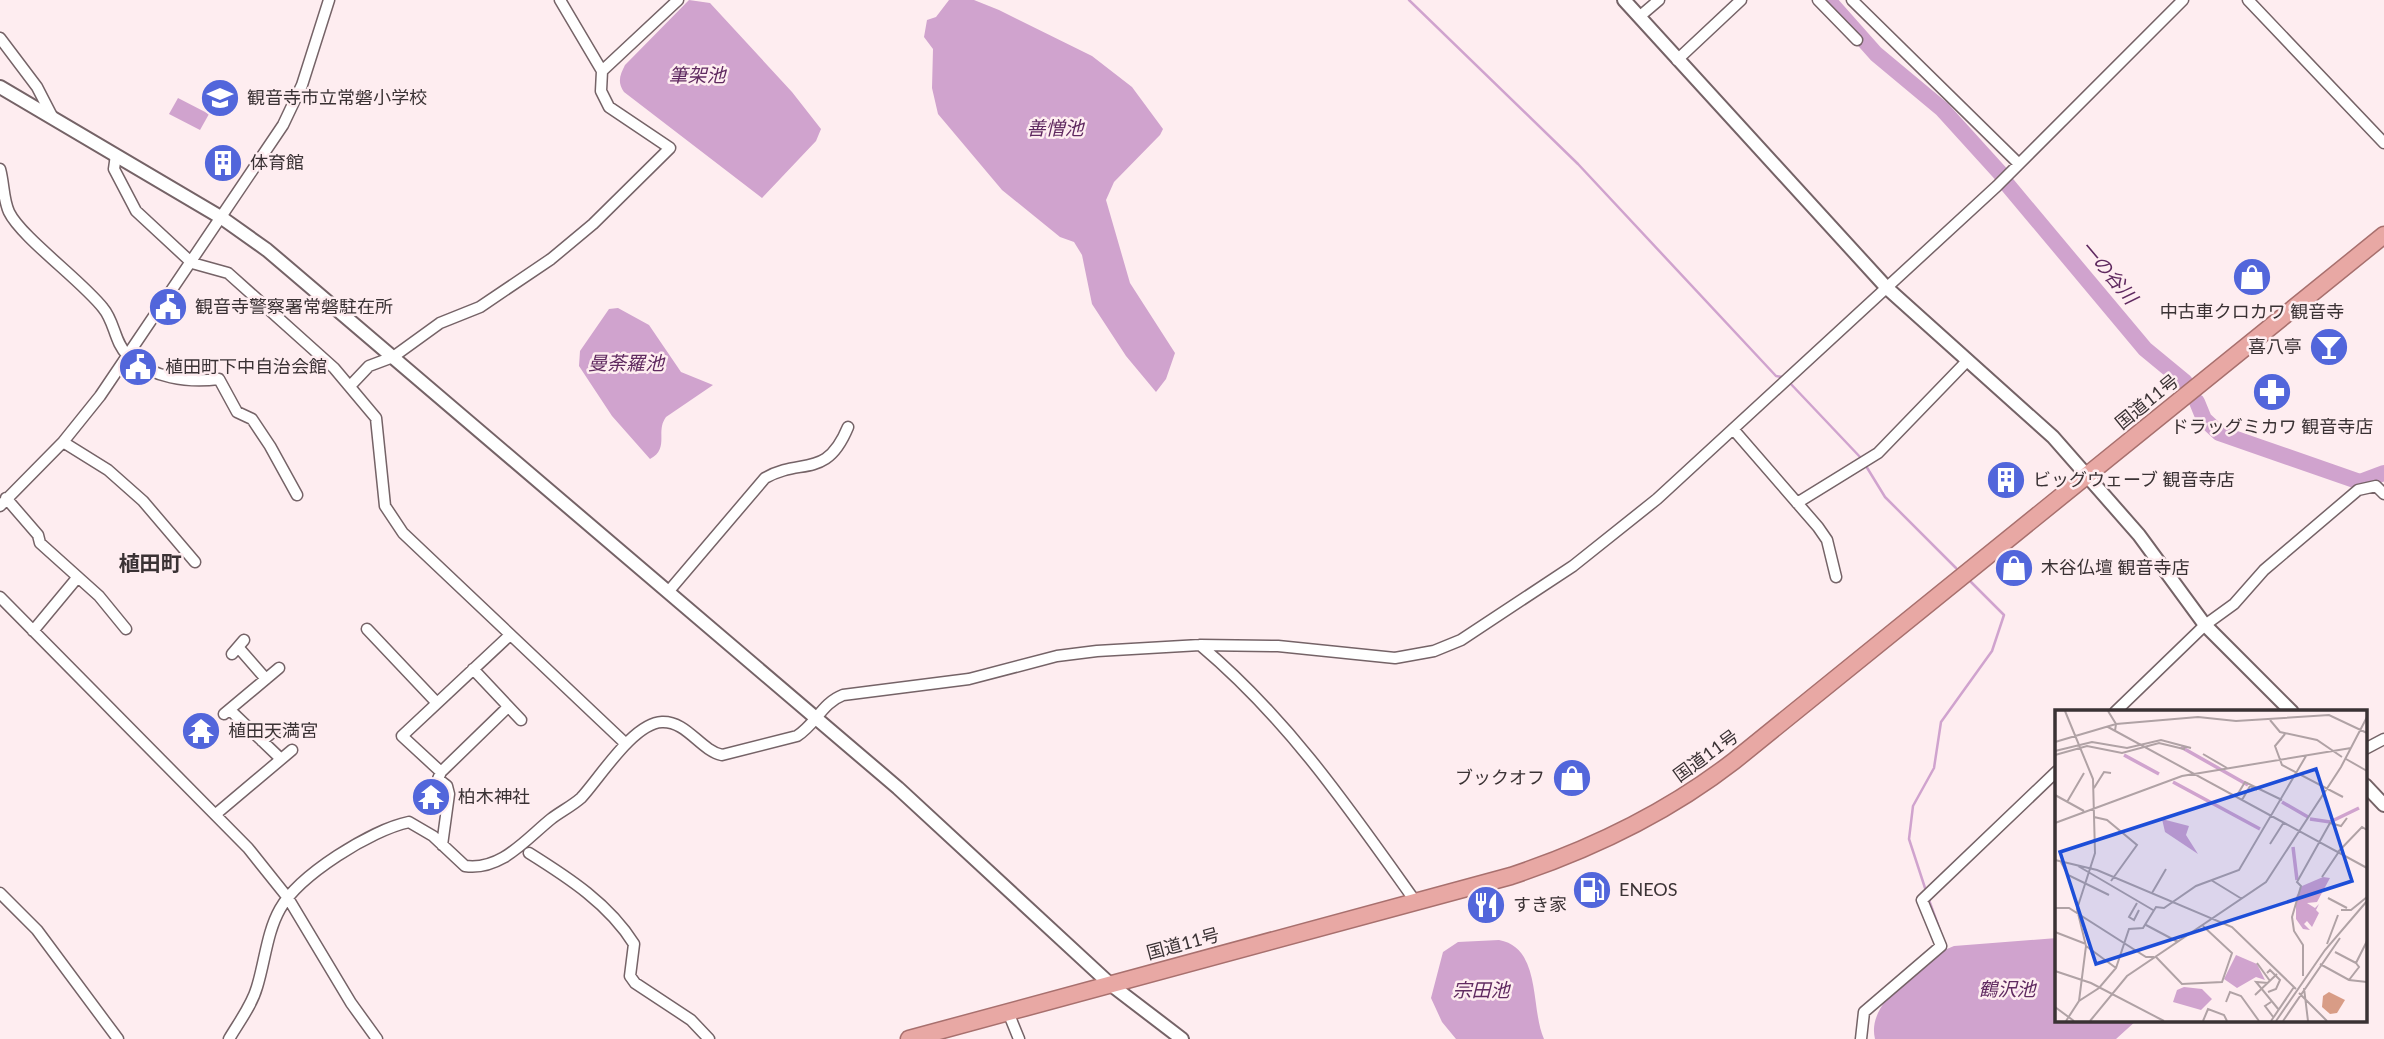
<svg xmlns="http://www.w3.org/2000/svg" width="2384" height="1039" viewBox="0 0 2384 1039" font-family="Lato,'Noto Sans JP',sans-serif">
<rect width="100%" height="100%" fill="#feedf0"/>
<!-- water -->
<path fill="#d0a3ce" d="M689,0L710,3L792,92L821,129L816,141L762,198L624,92C617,82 620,75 625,65Z
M949,0H974L999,10L1092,56L1132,87L1163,129L1160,135L1114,182L1106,200L1130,283L1175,353L1166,379L1156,392L1126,356L1092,304L1082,255L1074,242L1060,237L1002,190L938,114L932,88L933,49L924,37L927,20L936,17Z
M178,98L209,114L200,130L169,114Z
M618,308L649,325L681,372L713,385L666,417C655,432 670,448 650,459L612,416L579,366L580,351L609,309Z
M2057,938V1020H2137L2116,1039H1875C1866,1002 1917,973 1942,951L1954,946Z
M1499,940C1542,948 1530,1008 1544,1039H1456L1442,1022L1431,998L1443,952L1458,942Z"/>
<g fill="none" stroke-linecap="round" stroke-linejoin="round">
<!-- stream -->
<path stroke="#d0a3ce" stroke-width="2.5" d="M1409,0L1578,164L1776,376L1782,377
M1789,382L1861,458
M1866,466L1885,497L1956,568
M1926,891L1909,839L1913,806L1934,768L1941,722L1992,651L2004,615L1971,582
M1929,900L1942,936"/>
<!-- river -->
<path stroke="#d0a3ce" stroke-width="16" d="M1828,0L1876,54L1942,109L2001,174
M2006,183L2145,349L2185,382
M2197,402L2204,419L2219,433L2360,482L2384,473"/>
<!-- minor casing -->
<g stroke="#756367" stroke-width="13">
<path id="minor" d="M1818,0L1857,40
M1852,0L2018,163
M2248,0L2384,143
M1639,17L1659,0
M0,38L37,87L53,118
M1677,60L1741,0
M602,71L678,0
M116,155L114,169L136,211L192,263L228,273L334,368L376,418L385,506L403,533L626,744
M0,169C4,183 3,199 9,212C21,237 82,281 103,308C115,322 114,342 128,356C153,378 187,383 219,379L237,412L252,419L270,446L297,495
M351,385L369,366L393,357L440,323L480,307L551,259L593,224L670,148L609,107L601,91L602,71L560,0
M1733,429L1818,527L1827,540L1836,577
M63,442L108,470L143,501L195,562
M6,498L38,535L40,543L99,596L126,629
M1797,503L1878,453L1968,360
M0,506L63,442L100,396L283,125L302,85L329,0
M668,592L765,478C802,457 826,480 848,427
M0,597L248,848L288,898L351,1003L377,1039
M367,629L437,703
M33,631L77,578
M1200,645C1288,719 1349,808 1415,901
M238,647L266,679
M232,654L244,640
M473,669L521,720
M508,707L441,772L402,736L510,635
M230,710L281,759
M2115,712L2205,625L2234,604L2264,570L2358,490L2376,486L2384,494
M224,714L279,668
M262,741L275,730
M2365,749L2384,739
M441,772L438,779L447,786L449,794L442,845
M216,814L292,750
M529,853C569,878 609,904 634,944L630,976L635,983L691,1020L709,1039
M0,893L37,930L118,1039
M1008,1012L1019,1039
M229,1039C239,1022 252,1005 257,987C265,961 267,932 280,909C299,875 371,830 409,822L433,836L465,866C501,871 525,840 551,819C560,812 572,806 581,798C599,779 633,723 662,722C687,721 700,750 722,755L797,736C816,724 822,703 843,695L969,679L1057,656L1097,651L1200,645L1278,646L1395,658L1434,651L1461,640L1573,566L1657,499L1997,186L2183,0
M1861,1039L1864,1012L1941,946L1922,900L2057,771"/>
</g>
<!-- tertiary casing -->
<g stroke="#756367" stroke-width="16">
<path id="tertiary" d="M1624,0L1887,288L2053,437L2139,535L2205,625L2292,712
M0,87L222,218L267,250L898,788L1110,984L1182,1039
M2365,785L2384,805"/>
</g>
<!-- trunk casing -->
<g stroke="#a8706e" stroke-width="19">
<path id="trunk" d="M909,1039L1511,876C1592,849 1667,813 1734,761L2384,235"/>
</g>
<!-- minor -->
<use href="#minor" stroke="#fff" stroke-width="10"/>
<!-- tertiary -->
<use href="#tertiary" stroke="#fff" stroke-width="12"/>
<!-- trunk -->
<use href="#trunk" stroke="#e8a8a4" stroke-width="16"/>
</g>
<!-- icons -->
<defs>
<g id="school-disc" transform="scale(2.0125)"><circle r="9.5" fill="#5266db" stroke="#feedf0"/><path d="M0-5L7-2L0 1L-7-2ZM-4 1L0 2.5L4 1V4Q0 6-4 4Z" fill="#fff"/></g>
<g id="building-disc" transform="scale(2.0125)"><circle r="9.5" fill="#5266db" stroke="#feedf0"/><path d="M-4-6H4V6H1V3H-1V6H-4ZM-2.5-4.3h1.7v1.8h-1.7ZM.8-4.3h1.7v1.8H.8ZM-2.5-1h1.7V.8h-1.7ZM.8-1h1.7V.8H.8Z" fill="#fff"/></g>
<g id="shop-disc" transform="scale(2.0125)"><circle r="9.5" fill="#5266db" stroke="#feedf0"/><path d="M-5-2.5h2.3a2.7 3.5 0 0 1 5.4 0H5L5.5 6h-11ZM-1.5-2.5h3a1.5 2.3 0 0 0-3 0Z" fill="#fff"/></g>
<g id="civic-disc" transform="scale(2.0125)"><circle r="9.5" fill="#5266db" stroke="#feedf0"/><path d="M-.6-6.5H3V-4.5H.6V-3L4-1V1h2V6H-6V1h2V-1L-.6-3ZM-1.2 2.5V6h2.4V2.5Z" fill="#fff"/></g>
<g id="bar-disc" transform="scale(2.0125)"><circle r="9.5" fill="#5266db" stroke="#feedf0"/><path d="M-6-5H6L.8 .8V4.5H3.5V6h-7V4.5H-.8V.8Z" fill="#fff"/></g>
<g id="pharmacy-disc" transform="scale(2.0125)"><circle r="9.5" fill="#5266db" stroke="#feedf0"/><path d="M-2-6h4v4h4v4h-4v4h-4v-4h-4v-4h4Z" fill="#fff"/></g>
<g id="temple-disc" transform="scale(2.0125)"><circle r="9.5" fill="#5266db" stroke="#feedf0"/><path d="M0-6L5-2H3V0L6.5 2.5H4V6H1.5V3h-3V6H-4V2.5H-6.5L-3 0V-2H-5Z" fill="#fff"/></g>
<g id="fuel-disc" transform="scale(2.0125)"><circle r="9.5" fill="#5266db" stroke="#feedf0"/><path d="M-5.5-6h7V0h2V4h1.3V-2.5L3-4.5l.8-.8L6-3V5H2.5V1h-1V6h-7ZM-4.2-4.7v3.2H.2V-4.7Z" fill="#fff"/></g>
<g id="restaurant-disc" transform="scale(2.0125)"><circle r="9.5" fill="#5266db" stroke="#feedf0"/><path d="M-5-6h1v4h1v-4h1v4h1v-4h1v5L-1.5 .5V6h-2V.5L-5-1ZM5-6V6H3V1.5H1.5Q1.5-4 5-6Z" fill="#fff"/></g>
</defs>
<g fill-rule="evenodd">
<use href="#school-disc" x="220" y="98"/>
<use href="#building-disc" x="223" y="163"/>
<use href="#shop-disc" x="2252" y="277"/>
<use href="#civic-disc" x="168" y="307"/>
<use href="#bar-disc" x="2329" y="347"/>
<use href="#civic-disc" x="138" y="367"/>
<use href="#pharmacy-disc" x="2272" y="392"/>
<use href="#building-disc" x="2006" y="480"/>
<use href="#shop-disc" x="2014" y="568"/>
<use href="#temple-disc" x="201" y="731"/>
<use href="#shop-disc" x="1572" y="778"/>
<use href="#temple-disc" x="431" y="797"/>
<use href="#fuel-disc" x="1592" y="890"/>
<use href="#restaurant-disc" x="1486" y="905"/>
</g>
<g text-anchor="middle" stroke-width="5" stroke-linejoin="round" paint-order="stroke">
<!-- poi labels -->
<g font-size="18" fill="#3a3234" stroke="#feedf0" text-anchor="start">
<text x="247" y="104">観音寺市立常磐小学校</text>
<text x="250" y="169">体育館</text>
<text x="195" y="313">観音寺警察署常磐駐在所</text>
<text x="2252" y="318" text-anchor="middle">中古車クロカワ 観音寺</text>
<text x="2302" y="353" text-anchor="end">喜八亭</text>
<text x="165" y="373">植田町下中自治会館</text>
<text x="2272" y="433" text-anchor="middle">ドラッグミカワ 観音寺店</text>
<text x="2033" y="486">ビッグウェーブ 観音寺店</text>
<text x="2041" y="574">木谷仏壇 観音寺店</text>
<text x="228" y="737">植田天満宮</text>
<text x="1545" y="784" text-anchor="end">ブックオフ</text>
<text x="458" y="803">柏木神社</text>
<text x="1619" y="896">ENEOS</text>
<text x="1513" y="911">すき家</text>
</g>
<!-- street labels -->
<g font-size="18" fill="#3a3234" stroke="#feedf0">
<text transform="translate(2147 402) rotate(-39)" y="6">国道11号</text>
<text transform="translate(1706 756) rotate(-36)" y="6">国道11号</text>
<text transform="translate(1183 944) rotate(-15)" y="6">国道11号</text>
</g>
<!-- water labels -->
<g font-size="19" font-style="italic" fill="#602a60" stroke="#feedf0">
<text x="697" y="82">筆架池</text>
<text x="1055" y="135">善憎池</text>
<text transform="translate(2109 272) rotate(50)" y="7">一の谷川</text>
<text x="626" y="370">曼荼羅池</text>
<text x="2007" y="996">鶴沢池</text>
<text x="1481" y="997">宗田池</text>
</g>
<!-- quarter labels -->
<g font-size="21" font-weight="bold" fill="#3a3234" stroke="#feedf0">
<text x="150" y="571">植田町</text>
</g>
</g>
<!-- overview -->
<g transform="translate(2055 710)">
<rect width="312" height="312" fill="#feedf0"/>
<path d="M274,282L290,290L282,303L275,304L267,297L268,286Z" fill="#d89c86"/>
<path d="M107,109L134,116L131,125L143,144L110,122ZM268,167L275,168L262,192L252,193L260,198L264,194L261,200L264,203L257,217L252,211L249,214L255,220L248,219L241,209V187L247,176ZM181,245L202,254L210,270L201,267L182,278L169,269ZM129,277L147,279L157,289L146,300L118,292L122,280Z" fill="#d0a3ce"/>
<path fill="none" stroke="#d0a3ce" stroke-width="3.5" d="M126,37L193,75M69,45L104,64M118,72L205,119M227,92L253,107M255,109L275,112L304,98M238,137L242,170"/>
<path fill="none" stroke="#b0a2a5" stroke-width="2" d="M10,1L38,69L40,143L22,199L31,236L24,291M53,1L61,14L60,21M215,10L225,22L262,30L287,47M53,17L312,158M230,24L220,36L227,55L288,87M0,32L61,14L143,7L181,11L274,5L312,23M0,41L37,32L72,38L106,30L136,38M148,44L172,58M0,45L32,36L67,43L104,33L129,39L130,36M291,49L312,61M39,78L49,62L56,63M0,85L29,101M181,87L190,72L227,90M187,90L195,76L202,80M12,92L29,63M39,107L52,110L82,135L56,171M0,113L127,66L296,38M215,134L229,112M283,142L307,117L312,120M0,150L42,160L177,217L241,279M6,152L13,165L54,185M23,156L98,200M267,167L283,143M156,170L187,189M97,183L111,159M273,188L292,198M82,193L74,207L79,210L84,200M0,198H14L91,247H99M286,200H296L312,187M91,215L123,232M0,222L31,234M272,234L283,205M31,236L61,258M280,242L301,253M101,247L127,274L167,272L177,243L148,216M202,253L215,271M265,254L294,270L312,272M0,261L36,273L109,311M212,263L215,260L225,270L221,279L213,282M248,266V235L239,221L237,207L246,176L242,172L275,113L286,116L292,108M294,270L304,257L301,253L312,231M213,273L201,272L224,300M249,278L253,311M244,283L272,311M200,285L222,264M171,292L175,282L186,286L204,311M216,292L210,296L219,308M0,297L19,311M11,311L24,291L44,278L61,258L74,219L88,218L101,197L109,198L141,176L184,160L251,46M35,311L72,266L211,172L286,57L312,7M148,311L153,299L169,305L172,311M216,311L239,277M221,311L270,240L312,191M228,311L285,228"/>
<path fill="#1d4ed8" fill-opacity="0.15" stroke="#1d4ed8" stroke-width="3.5" d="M261,59L297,171L41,254L5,142Z"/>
<rect width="312" height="312" fill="none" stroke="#3a3234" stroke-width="3.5"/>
</g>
</svg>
